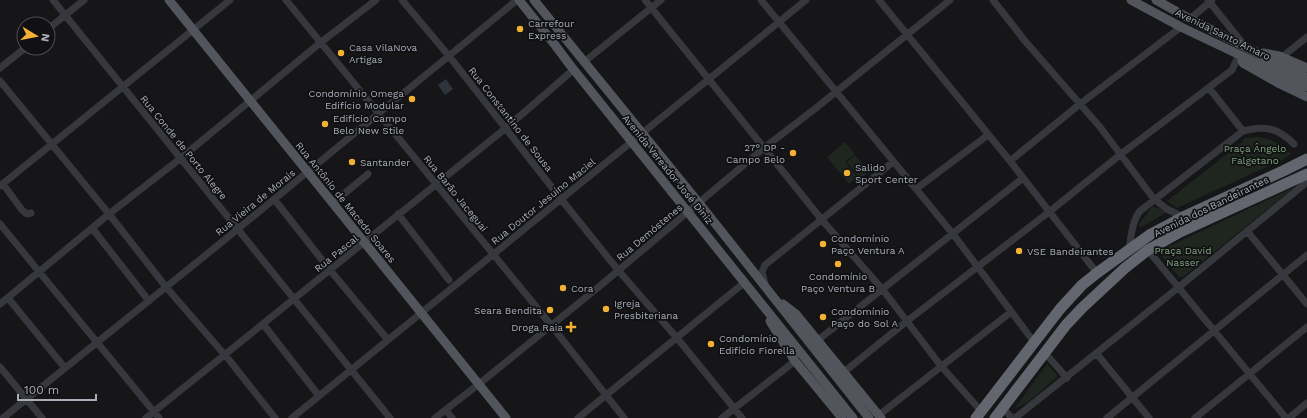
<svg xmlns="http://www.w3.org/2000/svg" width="1307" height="418" viewBox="0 0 1307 418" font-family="'Work Sans',sans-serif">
<rect width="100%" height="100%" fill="#161618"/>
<!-- green -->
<path fill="#1e261f" d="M1257,137C1271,138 1281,144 1291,154L1282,160L1177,208L1167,201L1241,143L1245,138Z
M845,142L855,154L845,162L857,177L849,184L827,157Z
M855,155L869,172L860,179L847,162Z
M1295,187L1183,277H1179L1159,253L1161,250Z
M1152,207L1157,208L1165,211V213L1147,224L1141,227L1139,226V224Z
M1047,364L1058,376L1028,402L1014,409Z"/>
<!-- water -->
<path fill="#2c353c" d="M446,79L453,89L445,95L438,85Z"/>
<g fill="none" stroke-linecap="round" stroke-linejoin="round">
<!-- minor -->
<path stroke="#37383d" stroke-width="7" d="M53,0L390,418
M286,0L551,325L624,418
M402,0L449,56L561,199L618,270L677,338L742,418
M645,0L822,220L883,290L941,366L981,411
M761,0L953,234L1034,342
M879,0L1010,161L1097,273
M993,0L1025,41L1100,127L1154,199L1167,209L1183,217
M1208,0L1244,45
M1190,19L1212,0
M48,29L84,0
M1282,57L1307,37
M584,62L661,0
M0,68L25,48
M0,81L109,214L166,287L230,361L275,418
M1209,88L1243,131
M1010,161L1080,104L1181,27
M3,184L22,210L27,214L31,213
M0,186L230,0
M916,189L988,135
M274,199L330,270L388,340
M333,203L368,174
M398,214L449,280
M0,224L159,418
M92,228L149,301
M1247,231L1307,304
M1129,250C1131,237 1132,221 1140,211L1243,131C1265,125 1278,128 1294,144
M1151,254L1286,418
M765,284L762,272L765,265L893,162
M8,298L65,368
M0,304L109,214L181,158L320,43L376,0
M263,324L319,396
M818,340L1023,178
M1045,353L1067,378
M1097,354L1149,418
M0,367L42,418
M844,372L907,321L1049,212L1121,154L1232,70L1239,55
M1003,408L1012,418
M446,410L452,418
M879,415L1011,312
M3,418L217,246L517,0
M146,418L506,128L573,70
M292,418L806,0
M435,418L479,384L601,285L764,148L816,108L950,0
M578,418L745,282
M722,418L795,361
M1015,418L1179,287L1307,182
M1107,418L1307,255
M1195,418L1307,327
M1289,418L1307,403"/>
<!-- major -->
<path stroke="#53555c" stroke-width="9" d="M169,0L506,418
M519,0L555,45L570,65L853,418
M534,0L699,203L869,418
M1131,0L1181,27L1307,87
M1156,0L1190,19L1307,78
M1263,53L1279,56L1307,68
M1242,61L1243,63L1280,84L1307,97
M783,304L796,314L881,418
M770,321L795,361L842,418"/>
<!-- highway -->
<path stroke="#63666e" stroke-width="11" d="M976,418L1060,309L1082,285L1097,273L1151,234L1183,217L1283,171L1307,159
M995,418L1066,325L1082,308L1125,268L1148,250L1180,232L1307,174"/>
</g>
<!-- markers -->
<g fill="#f2b134" stroke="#111113" stroke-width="1.5">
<circle cx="520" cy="29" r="4"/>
<circle cx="341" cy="53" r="4"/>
<circle cx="412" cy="99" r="4"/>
<circle cx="325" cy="124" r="4"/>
<circle cx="793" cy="153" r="4"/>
<circle cx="352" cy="162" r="4"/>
<circle cx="847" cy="173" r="4"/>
<circle cx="823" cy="244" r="4"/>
<circle cx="1019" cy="251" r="4"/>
<circle cx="838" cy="264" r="4"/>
<circle cx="563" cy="288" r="4"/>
<circle cx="606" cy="309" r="4"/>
<circle cx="550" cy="310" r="4"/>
<circle cx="823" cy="317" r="4"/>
<path d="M569 321h4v4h4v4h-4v4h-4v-4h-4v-4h4z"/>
<circle cx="711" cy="344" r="4"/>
</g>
<g text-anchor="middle" stroke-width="3.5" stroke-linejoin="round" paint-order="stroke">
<!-- poi labels -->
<g font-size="10" fill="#a8adb8" stroke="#111113" text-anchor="start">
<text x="528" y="27">Carrefour<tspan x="528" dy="12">Express</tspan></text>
<text x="349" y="51">Casa VilaNova<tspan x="349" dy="12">Artigas</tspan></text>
<text x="404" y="97" text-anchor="end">Condomínio Omega<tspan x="404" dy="12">Edifício Modular</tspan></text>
<text x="333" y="122">Edifício Campo<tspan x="333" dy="12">Belo New Stile</tspan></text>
<text x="785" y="151" text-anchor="end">27° DP -<tspan x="785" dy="12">Campo Belo</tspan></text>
<text x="360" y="166">Santander</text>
<text x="855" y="171">Salido<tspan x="855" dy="12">Sport Center</tspan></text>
<text x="831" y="242">Condomínio<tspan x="831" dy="12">Paço Ventura A</tspan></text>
<text x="1027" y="255">VSE Bandeirantes</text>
<text x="838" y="280" text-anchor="middle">Condomínio<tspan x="838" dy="12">Paço Ventura B</tspan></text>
<text x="571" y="292">Cora</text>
<text x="614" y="307">Igreja<tspan x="614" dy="12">Presbiteriana</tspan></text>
<text x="542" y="314" text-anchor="end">Seara Bendita</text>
<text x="831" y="315">Condomínio<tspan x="831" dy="12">Paço do Sol A</tspan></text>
<text x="563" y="331" text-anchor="end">Droga Raia</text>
<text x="719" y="342">Condomínio<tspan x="719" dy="12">Edifício Fiorella</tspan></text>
</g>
<!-- street labels -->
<g font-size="10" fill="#a8adb8" stroke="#111113">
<text transform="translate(1223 34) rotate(26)" y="4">Avenida Santo Amaro</text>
<text transform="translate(511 119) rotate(52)" y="4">Rua Constantino de Sousa</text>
<text transform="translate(184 147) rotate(51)" y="4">Rua Conde de Porto Alegre</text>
<text transform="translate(668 169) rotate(51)" y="4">Avenida Vereador José Diniz</text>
<text transform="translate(456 193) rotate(51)" y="4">Rua Barão Jaceguai</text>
<text transform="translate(543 201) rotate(-39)" y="4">Rua Doutor Jesuíno Maciel</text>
<text transform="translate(255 202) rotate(-39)" y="4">Rua Vieira de Morais</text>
<text transform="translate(346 202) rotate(51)" y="4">Rua Antônio de Macedo Soares</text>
<text transform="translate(1211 206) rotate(-26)" y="4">Avenida dos Bandeirantes</text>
<text transform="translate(649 232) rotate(-40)" y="4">Rua Demóstenes</text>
<text transform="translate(336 253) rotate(-39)" y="4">Rua Pascal</text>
</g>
<!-- park labels -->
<g font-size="10" fill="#7fa381" stroke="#111113">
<text x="1255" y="152">Praça Ângelo<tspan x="1255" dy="12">Falgetano</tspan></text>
<text x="1183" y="254">Praça David<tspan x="1183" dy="12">Nasser</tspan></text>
</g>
</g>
<!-- north arrow -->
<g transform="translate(36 36) rotate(100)"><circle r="19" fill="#111113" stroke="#4d4f55"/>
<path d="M0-3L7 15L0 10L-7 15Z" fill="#f2b134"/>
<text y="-6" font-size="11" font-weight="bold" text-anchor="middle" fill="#a8adb8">N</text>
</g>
<!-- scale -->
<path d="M18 394v6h78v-6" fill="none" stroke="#a8adb8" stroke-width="2"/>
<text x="24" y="394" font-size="12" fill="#a8adb8" stroke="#111113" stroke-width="3" paint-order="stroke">100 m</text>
</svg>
